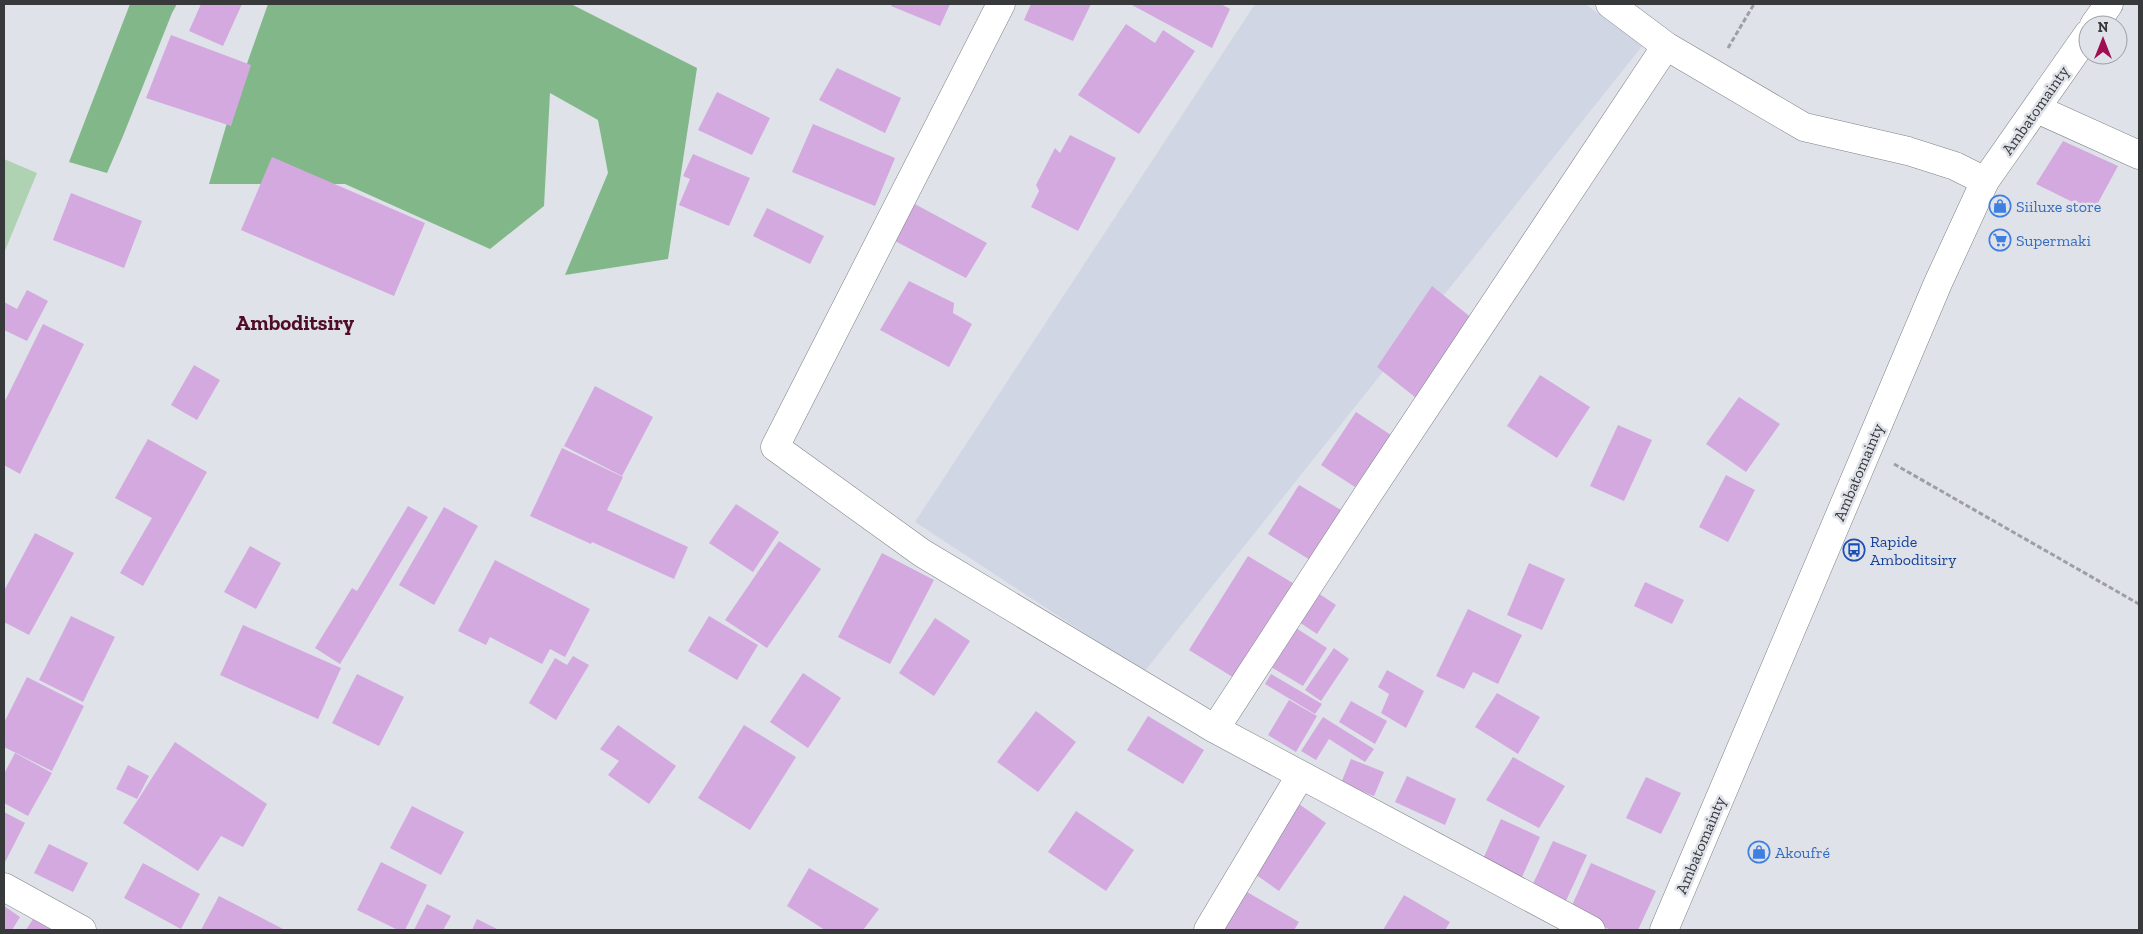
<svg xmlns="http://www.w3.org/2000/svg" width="2143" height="934" viewBox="0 0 2143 934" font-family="'Zilla Slab',serif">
<rect width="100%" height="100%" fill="#dfe2e9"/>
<!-- built -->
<path fill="#d0d6e3" d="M1255,4H1585L1643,45L1144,672L915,522Z"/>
<!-- green -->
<path fill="#afd2b3" d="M4,159L37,173L4,253Z"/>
<!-- forest -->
<path fill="#82b889" d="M130,4H177L172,13L123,136L107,173L69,162Z
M268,4H571L697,68L668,259L565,275L608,173L598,120L550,93L544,206L490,249L345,184H209L231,109Z"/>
<!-- building -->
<path fill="#d4a9df" d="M201,4H242L223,46L189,31Z
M892,4H950L940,26L891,6Z
M1031,4H1091L1073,41L1024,20Z
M1130,4H1221L1230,9L1212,48Z
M1126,24L1155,43L1163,30L1195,51L1139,134L1078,95Z
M171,35L251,65L231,126L146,98Z
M837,68L901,98L885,133L819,100Z
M717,92L770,118L752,155L698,130Z
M813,124L895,158L875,206L792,172Z
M1070,135L1116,158L1078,231L1031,207L1039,191L1036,185L1055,148L1060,153Z
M2063,141L2118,166L2093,212L2036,184Z
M693,154L750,178L729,226L679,205L690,179L683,176Z
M272,157L425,223L394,296L241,230Z
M71,193L142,221L124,268L53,240Z
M913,203L987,243L966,278L895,241Z
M767,208L824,236L810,264L753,236Z
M909,281L954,303L953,313L972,324L949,367L880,330Z
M1432,286L1473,319L1420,401L1377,367Z
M27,290L48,301L27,341L4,330V302L17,309Z
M43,324L84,344L20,474L4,465V403Z
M194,365L220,380L197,420L171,405Z
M1540,375L1590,407L1557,458L1507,426Z
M595,386L653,417L622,476L564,446Z
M1739,397L1780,424L1746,472L1706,444Z
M1356,412L1391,435L1355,487L1321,465Z
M1618,425L1652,440L1624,501L1590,486Z
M148,439L207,472L143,586L120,573L152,518L115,498Z
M562,448L623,477L607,510L688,547L674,579L592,542L591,544L530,516Z
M1726,475L1755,490L1728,542L1699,527Z
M1299,485L1346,513L1315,563L1268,534Z
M736,504L779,532L753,572L709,543Z
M408,506L428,517L340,664L315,648L352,588L357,591Z
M444,507L478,526L434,605L399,585Z
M35,533L74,553L29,635L4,622V591Z
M779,541L821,569L767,648L725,620Z
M250,546L281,563L256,609L224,592Z
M882,553L934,580L890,664L838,637Z
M1248,556L1301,588L1239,681L1189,650Z
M495,560L590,609L565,657L550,649L542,664L490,637L486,645L458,631Z
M1529,563L1565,579L1542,630L1507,615Z
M1645,582L1684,600L1672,624L1634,606Z
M1318,593L1336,605L1317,634L1299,622Z
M1468,609L1522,635L1498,684L1473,672L1464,689L1436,676Z
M71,616L115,637L83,702L39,680Z
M709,616L758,645L737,680L688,651Z
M935,618L970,641L934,696L899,673Z
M243,625L341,668L318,719L220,675Z
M1296,628L1327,648L1303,686L1271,667Z
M1334,648L1349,659L1321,701L1305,690Z
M573,656L589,665L556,720L529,703L555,658L567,665Z
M1387,670L1424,691L1406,728L1381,713L1389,694L1378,687Z
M803,673L841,698L808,748L770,722Z
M357,674L404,697L379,746L332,723Z
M1271,674L1322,704L1315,714L1265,684Z
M27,677L84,706L52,771L4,747V723Z
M1497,693L1540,717L1518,754L1475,727Z
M1289,700L1317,716L1296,752L1268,735Z
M1351,701L1387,721L1375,744L1339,722Z
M1036,711L1076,742L1038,792L997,762Z
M1148,716L1204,750L1183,784L1127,750Z
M1323,717L1374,749L1365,762L1329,739L1316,760L1301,751Z
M618,725L676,766L649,804L608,775L619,761L600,749Z
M744,725L796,757L750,830L698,798Z
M175,742L267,804L243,847L221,836L198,871L123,823Z
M15,753L52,773L28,816L4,803V774Z
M1513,757L1565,786L1539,828L1486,800Z
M1351,759L1384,772L1374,796L1341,783Z
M128,765L149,776L137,799L116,789Z
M1407,776L1456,799L1445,825L1395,802Z
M1646,777L1681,793L1661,834L1626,818Z
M1299,804L1326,823L1279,891L1252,872Z
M412,806L464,832L441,875L390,848Z
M1076,811L1134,850L1106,891L1048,852Z
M4,812L25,823L4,864Z
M1501,819L1540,837L1522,877L1483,859Z
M1553,841L1587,855L1565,903L1531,888Z
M49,844L88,863L73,892L34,873Z
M381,862L427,885L405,930H398L357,910Z
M143,863L200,894L181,929L124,898Z
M1591,863L1656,891L1638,930H1611L1569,912Z
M809,868L879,909L863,930H825L787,906Z
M1247,892L1299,922L1294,930H1224Z
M1404,895L1450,922L1445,930H1383Z
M219,896L285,930H201Z
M427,904L451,916L443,930H414Z
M4,906L20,917L12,930H4Z
M33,919L52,930H26Z
M477,919L499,930H472Z"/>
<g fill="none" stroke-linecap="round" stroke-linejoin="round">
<!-- minor casing -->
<g stroke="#7e8187" stroke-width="29">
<path id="minor" d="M1001,4L775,447L922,553L1215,729L1591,930
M1666,46L1804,127L1908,151L1955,166L1985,181
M2037,109L2139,155
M1215,729L1368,494L1666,46L1610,4
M4,887L82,930
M1208,930L1300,776"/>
</g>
<!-- major casing -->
<g stroke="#7e8187" stroke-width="29">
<path id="major" d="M2094,25L2109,4
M1664,930L1938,283L1985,181L2088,34"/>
</g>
<!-- path -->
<path stroke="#9d9fa4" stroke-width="3" stroke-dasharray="5 2.5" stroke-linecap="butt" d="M1728,48L1754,4
M1894,464L2139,604"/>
<!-- minor -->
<use href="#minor" stroke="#fff" stroke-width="28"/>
<!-- major -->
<use href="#major" stroke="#fff" stroke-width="28"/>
</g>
<!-- icons -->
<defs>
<g id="shop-ring" transform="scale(1.125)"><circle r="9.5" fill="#dfe2e9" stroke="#3f7fe0" stroke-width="1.5"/><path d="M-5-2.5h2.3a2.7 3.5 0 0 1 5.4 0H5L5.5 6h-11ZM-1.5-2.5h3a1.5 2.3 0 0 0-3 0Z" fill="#3f7fe0"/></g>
<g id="supermarket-ring" transform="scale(1.125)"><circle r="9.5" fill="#dfe2e9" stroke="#3f7fe0" stroke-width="1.5"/><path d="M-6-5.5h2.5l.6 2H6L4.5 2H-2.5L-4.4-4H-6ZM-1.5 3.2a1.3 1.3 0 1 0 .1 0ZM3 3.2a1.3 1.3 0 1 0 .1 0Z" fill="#3f7fe0"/></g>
<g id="bus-ring" transform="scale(1.125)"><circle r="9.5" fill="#dfe2e9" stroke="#1a4fb4" stroke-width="1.5"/><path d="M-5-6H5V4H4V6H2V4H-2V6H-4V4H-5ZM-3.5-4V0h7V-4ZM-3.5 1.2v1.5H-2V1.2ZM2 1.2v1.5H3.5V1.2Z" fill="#1a4fb4"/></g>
</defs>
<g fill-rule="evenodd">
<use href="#shop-ring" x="2000" y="206"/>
<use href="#supermarket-ring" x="2000" y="240"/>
<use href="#bus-ring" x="1854" y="550"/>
<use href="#shop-ring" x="1759" y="852"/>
</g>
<g text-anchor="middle" stroke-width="5" stroke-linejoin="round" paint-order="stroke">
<!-- street labels -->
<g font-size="16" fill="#37393b" stroke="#dfe2e9">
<text transform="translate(2035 110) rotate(-55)" y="6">Ambatomainty</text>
<text transform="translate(1858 472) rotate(-67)" y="6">Ambatomainty</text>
<text transform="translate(1700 845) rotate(-67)" y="6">Ambatomainty</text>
</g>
<!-- shop labels -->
<g font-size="16" fill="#366cbe" stroke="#dfe2e9" text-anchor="start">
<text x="2016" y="212">Siiluxe store</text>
<text x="2016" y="246">Supermaki</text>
<text x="1775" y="858">Akoufré</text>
</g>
<!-- transit labels -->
<g font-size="16" fill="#164399" stroke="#dfe2e9" text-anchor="start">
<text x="1870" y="547">Rapide<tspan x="1870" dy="18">Amboditsiry</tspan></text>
</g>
<!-- district labels -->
<g font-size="21" font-weight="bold" fill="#500d28" stroke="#dfe2e9">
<text x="295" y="330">Amboditsiry</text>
</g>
</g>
<!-- border -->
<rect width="2143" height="934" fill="none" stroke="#37393b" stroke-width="10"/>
<!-- north arrow -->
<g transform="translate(2103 40)"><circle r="24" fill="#dfe2e9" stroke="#9c9ea3"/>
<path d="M0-4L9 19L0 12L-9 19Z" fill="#a10d52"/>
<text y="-8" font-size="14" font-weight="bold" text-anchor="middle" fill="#37393b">N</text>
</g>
</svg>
